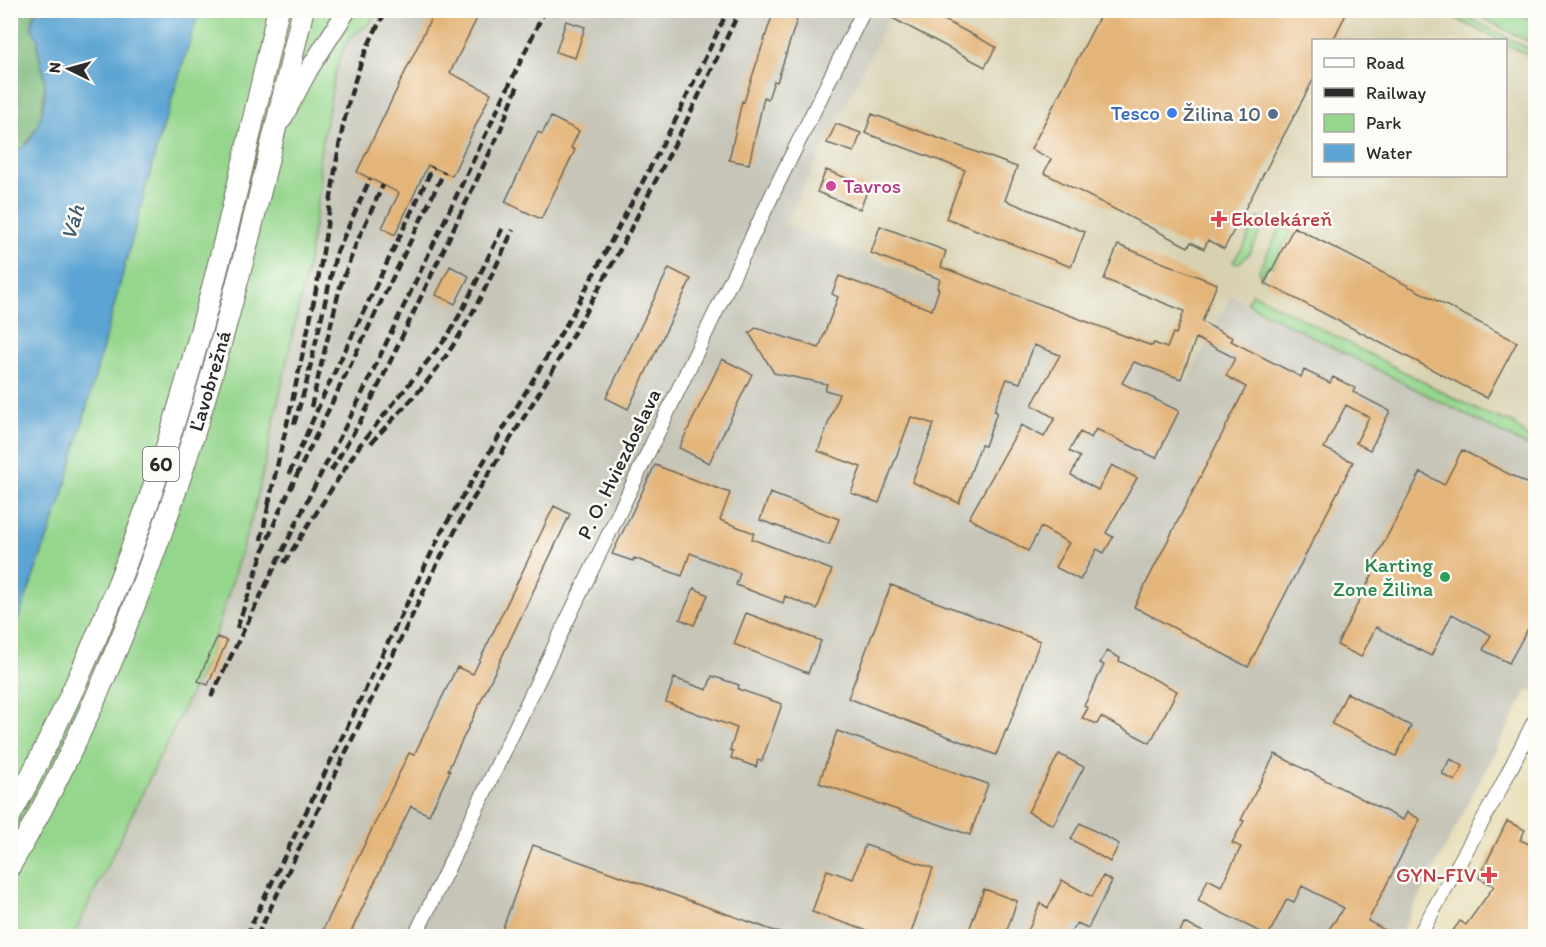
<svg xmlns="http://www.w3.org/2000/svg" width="1546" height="947" viewBox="0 0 1546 947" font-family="Itim,sans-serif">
<rect width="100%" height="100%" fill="#fdfcf7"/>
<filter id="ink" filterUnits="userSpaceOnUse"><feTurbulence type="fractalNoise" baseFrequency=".0167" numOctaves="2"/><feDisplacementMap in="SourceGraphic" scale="12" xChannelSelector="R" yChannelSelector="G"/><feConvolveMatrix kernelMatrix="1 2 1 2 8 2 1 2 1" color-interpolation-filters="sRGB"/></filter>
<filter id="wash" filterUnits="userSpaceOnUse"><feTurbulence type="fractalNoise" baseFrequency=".008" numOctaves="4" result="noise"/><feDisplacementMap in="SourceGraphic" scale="24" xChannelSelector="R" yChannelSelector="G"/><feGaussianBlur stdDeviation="1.35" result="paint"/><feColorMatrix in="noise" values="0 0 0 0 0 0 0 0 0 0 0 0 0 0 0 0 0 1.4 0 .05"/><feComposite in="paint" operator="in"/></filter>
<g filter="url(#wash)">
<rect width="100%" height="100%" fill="#e8dfba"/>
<!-- built -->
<path fill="#d8d1b1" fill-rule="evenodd" d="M893,11H1535V450L1231,295L1187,381L784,224ZM1314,40H1506V176H1314Z"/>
<!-- industrial -->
<path fill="#c6c5b8" d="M375,11H893L785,224L1187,381L1231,295L1535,450V693L1528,689L1399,936H73L209,656L256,503L307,269L320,186L319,160L335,74L342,50L353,35L370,23Z"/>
<!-- green -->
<path fill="#95d68d" stroke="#60805c" stroke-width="1.5" d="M199,11L376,12L370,23L353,35L343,50L335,74L319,160L320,186L307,269L256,503L209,656L73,936H11L10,639L63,495L156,150Z
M1441,11H1456L1535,52V59L1506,44V40H1499Z
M1469,11H1512L1535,22V45Z
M1259,218L1267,219L1249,254L1239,263L1233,262L1246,242L1253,221Z
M1281,226L1291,231L1273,267L1268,265L1261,278L1259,270Z
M1252,293L1481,412L1513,423L1535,446V450L1252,306L1247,302Z"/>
<!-- forest -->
<path fill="#78b778" stroke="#527152" stroke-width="1.5" d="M11,11H36C31,23 30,28 38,39L37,47L45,82L41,121L23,148L16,151L11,150Z"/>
<!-- water -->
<path fill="#5ca4d3" stroke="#44687f" stroke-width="1.5" d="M36,11H199L156,150L63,495L11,639L10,177L16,151C37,144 47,102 45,81C44,67 36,54 38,39C30,28 31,23 36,11Z"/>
<g id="blocks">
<!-- building -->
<path fill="#e4b57a" d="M435,10H481L450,73L491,93L452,176L428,165L395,235L382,228L399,193L357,172Z
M774,10H800L777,82L774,81L768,99L764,97L749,164L729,160L742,101L744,102Z
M877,10H925L996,47L985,67Z
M1103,10H1348L1333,40H1314V78L1224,249L1208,240L1204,249L1191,242L1188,247L1044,173L1051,159L1031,149Z
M566,21L585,27L575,58L556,52Z
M872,114L1017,167L1005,200L1085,232L1071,267L946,218L965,170L865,133Z
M551,117L579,131L571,148L575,150L541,219L505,202L538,132L542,134Z
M836,124L861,133L854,152L827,143Z
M826,170L869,187L860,209L817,192Z
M880,226L946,251L941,267L1152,346L1154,343L1167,348L1173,333L1176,334L1184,311L1104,279L1118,245L1217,284L1202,322L1233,338L1231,341L1301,377L1304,370L1330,383L1333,377L1355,388L1353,392L1390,411L1370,450L1356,443L1369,417L1346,405L1324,448L1353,462L1248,667L1134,607L1246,387L1226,376L1235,358L1196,338L1181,379L1134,362L1122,383L1179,411L1156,458L1096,429L1091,438L1080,432L1069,451L1080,457L1071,475L1098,490L1112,465L1137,478L1106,533L1113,537L1104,553L1097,549L1080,580L1055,567L1069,543L1041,527L1028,551L969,518L1021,425L1044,437L1055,418L1032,405L1060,355L1034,345L1020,383L1007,379L994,411L997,412L985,446L981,445L959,503L912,482L934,424L911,417L879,503L851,493L861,467L818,451L839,394L825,390L827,384L774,373L749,333L756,328L819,348L838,297L832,294L839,276L932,310L939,289L937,288L940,279L871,253Z
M1294,227L1517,342L1487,398L1265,283Z
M450,266L469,276L455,304L436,295Z
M669,268L691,279L628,409L606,398Z
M722,359L752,374L709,463L679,448Z
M1462,450L1536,488V614L1509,663L1483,650L1491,635L1452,614L1431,656L1376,627L1361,657L1337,645L1373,573L1369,571L1421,472L1444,485Z
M655,465L730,493L720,520L754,533L752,539L832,570L817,609L785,596L783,603L736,585L740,573L690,553L682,576L634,558L633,561L612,554Z
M770,493L839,519L829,545L760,520Z
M554,506L570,514L448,770L450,771L429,815L411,806L349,936H320L409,753L414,755L457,667L473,674Z
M891,585L1040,641L1007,731L1006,730L996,755L848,698Z
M694,588L708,595L694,625L680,619Z
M746,613L821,641L808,673L734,644Z
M217,637L227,641L208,685L198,681Z
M1107,651L1120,658L1119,661L1177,691L1150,743L1101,717L1097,724L1082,718L1088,708L1084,706L1104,665L1100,663Z
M712,676L739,685L738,689L782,704L762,761L758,760L756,767L731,758L733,751L730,750L737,728L666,702L674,678L707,690Z
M1347,693L1411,726L1396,756L1332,724Z
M837,731L988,784L970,835L819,783Z
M1059,754L1084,767L1053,825L1028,812Z
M1275,754L1403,820L1407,812L1420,819L1368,921L1396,936H1324L1344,908L1302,886L1294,902L1287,899L1268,936L1198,901L1208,879L1221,886L1241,847L1232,843L1244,821L1241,820Z
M1450,759L1463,766L1455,781L1442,774Z
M1507,821L1525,830L1520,840L1536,847V932L1528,931L1527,936H1449L1460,921L1466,925L1494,886L1479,878Z
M1080,823L1119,844L1110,862L1071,839Z
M533,845L786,935L785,936H500Z
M865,845L933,868L910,936H883L812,912L827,870L853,879Z
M1103,876L1112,881L1088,928L1077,923L1068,936H1026L1040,903L1048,908L1062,880L1092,897Z
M984,889L1017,901L1005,936H967Z
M1184,923L1212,936H1178Z"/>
</g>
</g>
<g filter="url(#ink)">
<use href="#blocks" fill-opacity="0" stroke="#6d6a5d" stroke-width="1.5"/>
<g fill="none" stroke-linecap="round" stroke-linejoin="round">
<!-- street casing -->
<g stroke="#6d6a5d" stroke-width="16">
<path id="street" d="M415,936L777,185L864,10
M1419,936L1499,791L1536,718"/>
</g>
<!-- secondary casing -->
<g stroke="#6d6a5d" stroke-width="20">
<path id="secondary" d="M282,120L308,71L347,10"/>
</g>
<!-- primary casing -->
<g stroke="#6d6a5d" stroke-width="23">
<g id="primary">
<path d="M10,816C68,708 118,595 156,479C207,326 243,168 278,10"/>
<path id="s1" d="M10,866C165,600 235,307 303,10"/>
</g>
</g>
<!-- street -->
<use href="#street" stroke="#fff" stroke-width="14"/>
<!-- secondary -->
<use href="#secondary" stroke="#fff" stroke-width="18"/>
<!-- primary -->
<use href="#primary" stroke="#fff" stroke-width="21"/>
<!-- rail -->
<path stroke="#2b2b2b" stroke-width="4.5" stroke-dasharray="9 4.5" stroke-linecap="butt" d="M311,407L340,287L356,244L383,185
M294,424L306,385L336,254L370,179
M371,443C392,419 416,397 435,371C468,328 490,279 513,230
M331,471L361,420L380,383L500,131L518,85
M289,474L326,390L433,167
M268,506C286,427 305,349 320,269C336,181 338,88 387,10
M261,540L270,499
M284,563L360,445L447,337L464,307L503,227
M237,628L264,549L279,512L444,172
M211,697L309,497L359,400L545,10
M246,936L442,531L572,315L677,117L728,10
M257,936L434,570L468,507L549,377L614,261L686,122L740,10"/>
</g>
</g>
<!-- markers -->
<circle fill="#3f7fe0" stroke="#fdfcf7" stroke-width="2" cx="1172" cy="113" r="6"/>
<circle fill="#5c6f8a" stroke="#fdfcf7" stroke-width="2" cx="1273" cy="114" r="6"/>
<circle fill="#d1479c" stroke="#fdfcf7" stroke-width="2" cx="831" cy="186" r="6"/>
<g fill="#e0444e" stroke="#fdfcf7" stroke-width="2">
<path d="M1216 210h6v6h6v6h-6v6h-6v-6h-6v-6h6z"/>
<path d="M1486 866h6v6h6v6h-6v6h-6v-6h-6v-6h6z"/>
</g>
<circle fill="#2e9e5b" stroke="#fdfcf7" stroke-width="2" cx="1445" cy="577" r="6"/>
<g text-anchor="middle" stroke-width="5" stroke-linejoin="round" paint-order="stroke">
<!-- shield labels -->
<rect fill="#fdfcf7" stroke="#6a6a68" stroke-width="1.5" x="143" y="447" width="36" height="34" rx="4.5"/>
<g font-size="20" font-weight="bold" fill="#2b2b2b">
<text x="161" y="471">60</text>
</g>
<!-- shop labels -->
<g font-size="21" fill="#366cbe" stroke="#fdfcf7" text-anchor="end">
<text x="1160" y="120">Tesco</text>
</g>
<!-- service labels -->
<g font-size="21" fill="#4e5e75" stroke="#fdfcf7" text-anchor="end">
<text x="1261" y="121">Žilina 10</text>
</g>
<!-- hotel labels -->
<g font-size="21" fill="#b23c85" stroke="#fdfcf7" text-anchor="start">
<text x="843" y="193">Tavros</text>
</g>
<!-- health labels -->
<g font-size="21" fill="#be3a42" stroke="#fdfcf7" text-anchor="start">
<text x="1231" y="226">Ekolekáreň</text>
<text x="1476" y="882" text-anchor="end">GYN-FIV</text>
</g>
<!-- street labels -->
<g font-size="21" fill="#2b2b2b" stroke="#fdfcf7">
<text dy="7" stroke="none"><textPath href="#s1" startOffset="526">Ľavobrežná</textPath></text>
<text transform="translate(619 464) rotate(-64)" y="7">P. O. Hviezdoslava</text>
</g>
<!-- leisure labels -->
<g font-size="21" fill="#27864d" stroke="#fdfcf7" text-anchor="end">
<text x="1433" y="572">Karting<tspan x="1433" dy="24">Zone Žilina</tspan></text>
</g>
<!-- water labels -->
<g font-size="22" font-style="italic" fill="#3f5b6e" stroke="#fdfcf7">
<text transform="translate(72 222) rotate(-74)" y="8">Váh</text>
</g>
</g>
<!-- margin -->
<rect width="1546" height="947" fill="none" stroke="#fdfcf7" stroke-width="36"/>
<!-- legend -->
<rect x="1312" y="39" width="195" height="138" fill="#fdfcf7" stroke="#a9a8a5" stroke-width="1.5"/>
<rect x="1324" y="58" width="30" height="9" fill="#ffffff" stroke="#a9a8a5" stroke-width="1.5"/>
<text x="1366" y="69" font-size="18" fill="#2b2b2b">Road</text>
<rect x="1324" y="88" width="30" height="9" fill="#2b2b2b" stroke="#a9a8a5" stroke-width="1.5"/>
<text x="1366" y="99" font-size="18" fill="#2b2b2b">Railway</text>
<rect x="1324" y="114" width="30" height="18" fill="#95d68d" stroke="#a9a8a5" stroke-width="1.5"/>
<text x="1366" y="129" font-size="18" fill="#2b2b2b">Park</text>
<rect x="1324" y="144" width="30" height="18" fill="#5ca4d3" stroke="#a9a8a5" stroke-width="1.5"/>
<text x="1366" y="159" font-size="18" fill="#2b2b2b">Water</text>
<!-- north arrow -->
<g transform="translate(69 69) rotate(275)" stroke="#fdfcf7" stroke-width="4.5" paint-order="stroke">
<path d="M0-4.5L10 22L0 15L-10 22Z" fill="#2b2b2b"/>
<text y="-9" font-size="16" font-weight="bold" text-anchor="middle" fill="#2b2b2b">N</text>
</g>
</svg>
